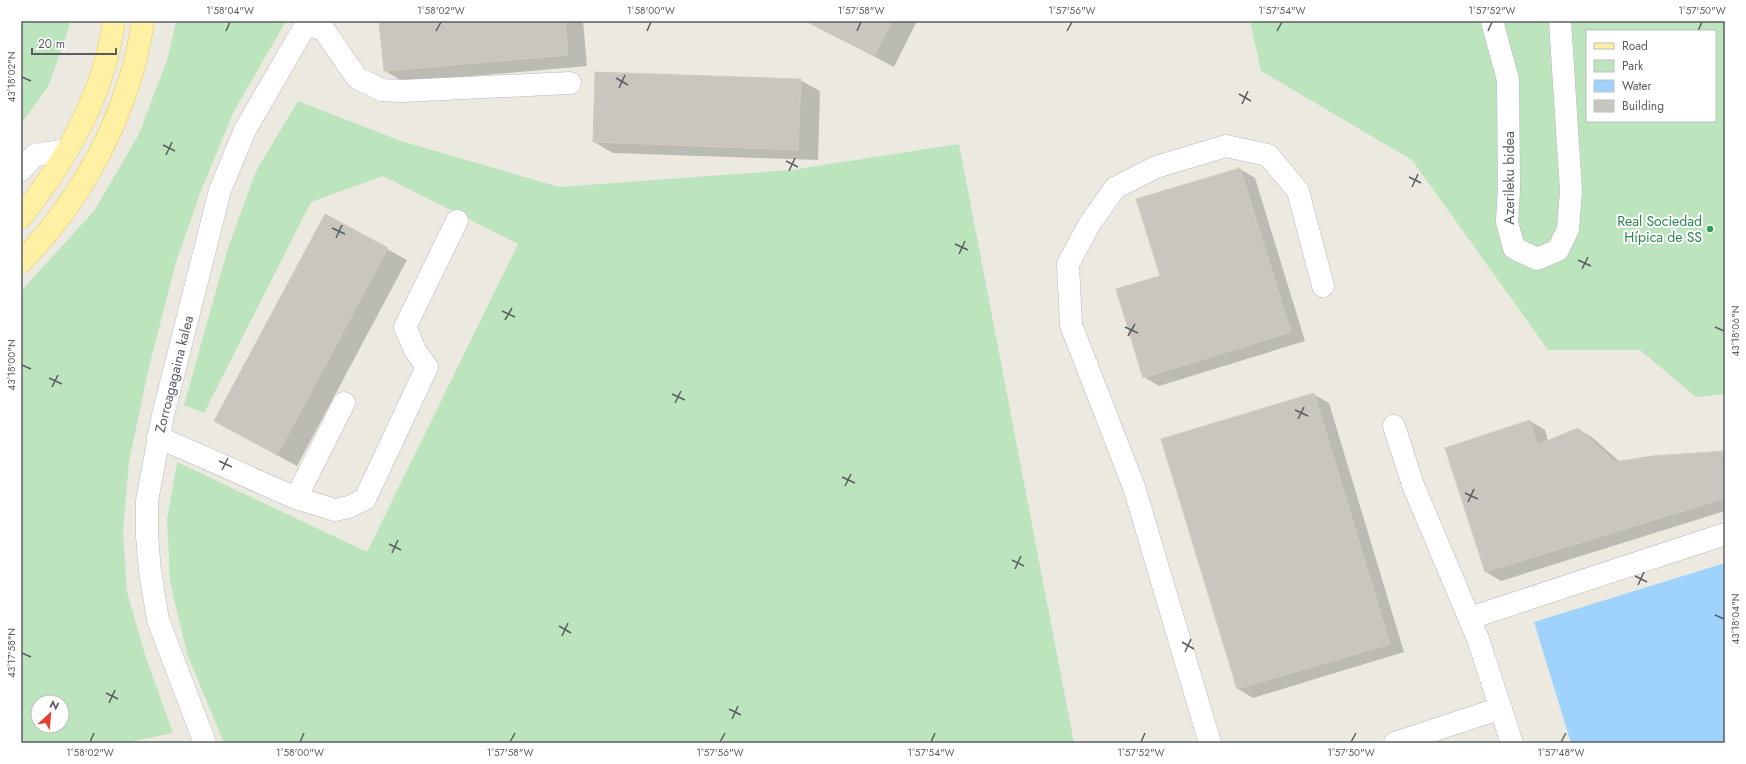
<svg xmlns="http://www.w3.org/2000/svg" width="1746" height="764" viewBox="0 0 1746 764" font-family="Jost,sans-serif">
<rect width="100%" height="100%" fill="#eceae0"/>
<!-- green -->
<path fill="#bce4bd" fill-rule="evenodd" d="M21,21H71L49,85L21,124Z
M176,21H286L234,111L201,191L176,262L148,371L129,462L123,531L127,592L145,655L173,733L124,743H21V291L94,211L139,134L168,57ZM38,702H62V726H38Z
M1250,21H1725V394L1696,397L1640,350H1548L1412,160L1261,71ZM1587,31H1715V121H1587Z
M298,101L401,141L559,187L791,170L959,144L1074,743H224L187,654L170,581L167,519L177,462L367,552L518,244L383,176L311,202L204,413L184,405L228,248L256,171Z"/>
<!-- water -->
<path fill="#9fd3fe" d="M1725,563V743H1571L1534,622Z"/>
<!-- shadow -->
<path fill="#0003" d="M380,21H583L587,66L404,82L385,71Z
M807,21H917L894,67Z
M800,80L820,91L818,160L613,153L594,142Z
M1240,169L1255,178L1305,341L1159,386L1144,377L1161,276Z
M325,215L407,260L297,466L215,421Z
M1313,394L1329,403L1404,652L1253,698L1238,689L1162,440Z
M1530,421L1545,430L1548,441L1578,429L1593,438L1620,462L1725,452V511L1501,581L1486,572L1447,449Z"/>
<!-- building -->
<path fill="#c9c6c0" stroke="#d0cbbf" d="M379,21H565L568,55L384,71Z
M805,21H892L874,56Z
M595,72L801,79L798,150L593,142Z
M1240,168L1291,332L1143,378L1116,289L1160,276L1136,199Z
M325,214L388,248L277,455L214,421Z
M1314,393L1390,644L1237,689L1161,439Z
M1530,420L1537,445L1578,428L1615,462L1652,456L1725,451V498L1485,572L1445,448Z"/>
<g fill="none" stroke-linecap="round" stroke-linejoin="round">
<!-- minor casing -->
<g stroke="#b6b8bd" stroke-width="23">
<path id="minor" d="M1492,21L1508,80L1509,190L1507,222L1514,248L1537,259L1558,250L1568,229L1571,191L1560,21
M307,24L324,30L357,78L382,90L402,91L570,83
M21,170L35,155L68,150
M1394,426L1413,485L1478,639L1512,743
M158,437L296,498L335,510L349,507L365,499L427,367L415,350L405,327L457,221
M296,498L344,403
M1470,618L1725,534
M205,743L158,620L150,571L147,536V501L163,415L220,190L245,130L308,21
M1210,743L1134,487L1071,325L1068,264L1089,225L1115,188L1156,167L1226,146L1268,155L1298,191L1323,286
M1395,743L1501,708"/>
</g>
<!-- major casing -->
<g stroke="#efc756" stroke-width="23">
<path id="major" d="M21,217C66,161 104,93 114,21
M21,262C84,197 130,111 143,21"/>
</g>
<!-- minor -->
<use href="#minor" stroke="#fff" stroke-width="22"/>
<!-- major -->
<use href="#major" stroke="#fef1a4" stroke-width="22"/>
</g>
<!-- ticks -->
<path fill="none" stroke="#595d61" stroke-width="1.5" d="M226,31L230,22M436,31L441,22M647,31L651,22M857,31L861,22M1067,31L1072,22M1277,31L1282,22M1488,31L1492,22M1698,31L1702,22M22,77L31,81M616,78L628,85M619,88L625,75M1239,94L1251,101M1242,104L1248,91M163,145L175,151M166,155L172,142M786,161L798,167M789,171L795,158M1409,177L1421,183M1412,187L1418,174M332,228L345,234M336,238L342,225M955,244L968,250M959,254L965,241M1578,260L1591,266M1582,269L1588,257M502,311L515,317M505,320L512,308M1125,327L1138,333M1715,327L1724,331M1128,336L1135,324M22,365L31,369M49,378L62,384M52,387L58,375M672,394L685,400M675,403L681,391M1295,410L1308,416M1298,419L1304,407M219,461L232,467M222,470L228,458M842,477L855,483M845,486L851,474M1465,493L1478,499M1468,502L1474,489M389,544L401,550M392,553L398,540M1012,560L1024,566M1015,569L1021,556M1635,576L1647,582M1638,585L1644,572M1715,615L1724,619M559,626L571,633M562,636L568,623M1182,642L1194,649M1185,652L1191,639M22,653L31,657M106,693L118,699M109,703L115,690M729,709L741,715M732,719L738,706M90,742L94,733M300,742L304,733M510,742L515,733M720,742L725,733M931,742L935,733M1141,742L1145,733M1351,742L1356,733M1561,742L1566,733"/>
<!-- markers -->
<circle fill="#2e9e5b" stroke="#fff" stroke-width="1.5" cx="1710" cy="229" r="4"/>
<g text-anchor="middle" stroke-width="4" stroke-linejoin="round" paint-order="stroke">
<!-- street labels -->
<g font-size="14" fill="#595d61" stroke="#fff">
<text transform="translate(1509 178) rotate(-90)" y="5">Azerileku bidea</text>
<text transform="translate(174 374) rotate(-76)" y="5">Zorroagagaina kalea</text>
</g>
<!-- leisure labels -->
<g font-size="14" fill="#27864d" stroke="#fff" text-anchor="end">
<text x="1702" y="226">Real Sociedad<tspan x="1702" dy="16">Hípica de SS</tspan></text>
</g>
</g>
<!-- border -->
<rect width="1746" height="764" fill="none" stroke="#ffffff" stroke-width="44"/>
<!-- legend -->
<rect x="1586" y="30" width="130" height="92" fill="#ffffff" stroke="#bdbec0"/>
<rect x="1594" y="43" width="20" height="6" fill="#fef1a4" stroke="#bdbec0"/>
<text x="1622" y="50" font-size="12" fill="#595d61">Road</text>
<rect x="1594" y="60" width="20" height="12" fill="#bce4bd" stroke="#bdbec0"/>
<text x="1622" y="70" font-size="12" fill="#595d61">Park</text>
<rect x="1594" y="80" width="20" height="12" fill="#9fd3fe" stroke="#bdbec0"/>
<text x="1622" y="90" font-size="12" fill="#595d61">Water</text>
<rect x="1594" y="100" width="20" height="12" fill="#c9c6c0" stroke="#bdbec0"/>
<text x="1622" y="110" font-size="12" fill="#595d61">Building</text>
<!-- north arrow -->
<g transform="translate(50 714) rotate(26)"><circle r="19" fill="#ffffff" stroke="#bdbec0"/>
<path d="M0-3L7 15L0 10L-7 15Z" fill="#e63e2c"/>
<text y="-6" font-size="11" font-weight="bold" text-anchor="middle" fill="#595d61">N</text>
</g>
<!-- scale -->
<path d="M32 48v6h84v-6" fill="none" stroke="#595d61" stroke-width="2"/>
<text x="38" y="48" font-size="12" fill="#595d61" stroke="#ffffff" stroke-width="3" paint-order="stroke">20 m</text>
<rect x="22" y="22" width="1702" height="720" fill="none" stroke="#595d61" stroke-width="1.5"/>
<g font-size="10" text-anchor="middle" fill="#595d61">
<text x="230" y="14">1°58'04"W</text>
<text x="441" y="14">1°58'02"W</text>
<text x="651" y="14">1°58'00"W</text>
<text x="861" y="14">1°57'58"W</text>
<text x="1072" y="14">1°57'56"W</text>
<text x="1282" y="14">1°57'54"W</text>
<text x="1492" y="14">1°57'52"W</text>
<text x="1702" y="14">1°57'50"W</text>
<text transform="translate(11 77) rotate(-90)" y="4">43°18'02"N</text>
<text transform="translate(1735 331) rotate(-90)" y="4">43°18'06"N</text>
<text transform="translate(11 365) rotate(-90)" y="4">43°18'00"N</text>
<text transform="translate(1735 619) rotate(-90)" y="4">43°18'04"N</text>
<text transform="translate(11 653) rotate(-90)" y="4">43°17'58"N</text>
<text x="90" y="756">1°58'02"W</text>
<text x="300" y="756">1°58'00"W</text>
<text x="510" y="756">1°57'58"W</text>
<text x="720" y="756">1°57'56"W</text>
<text x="931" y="756">1°57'54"W</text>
<text x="1141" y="756">1°57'52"W</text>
<text x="1351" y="756">1°57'50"W</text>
<text x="1561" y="756">1°57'48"W</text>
</g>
</svg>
